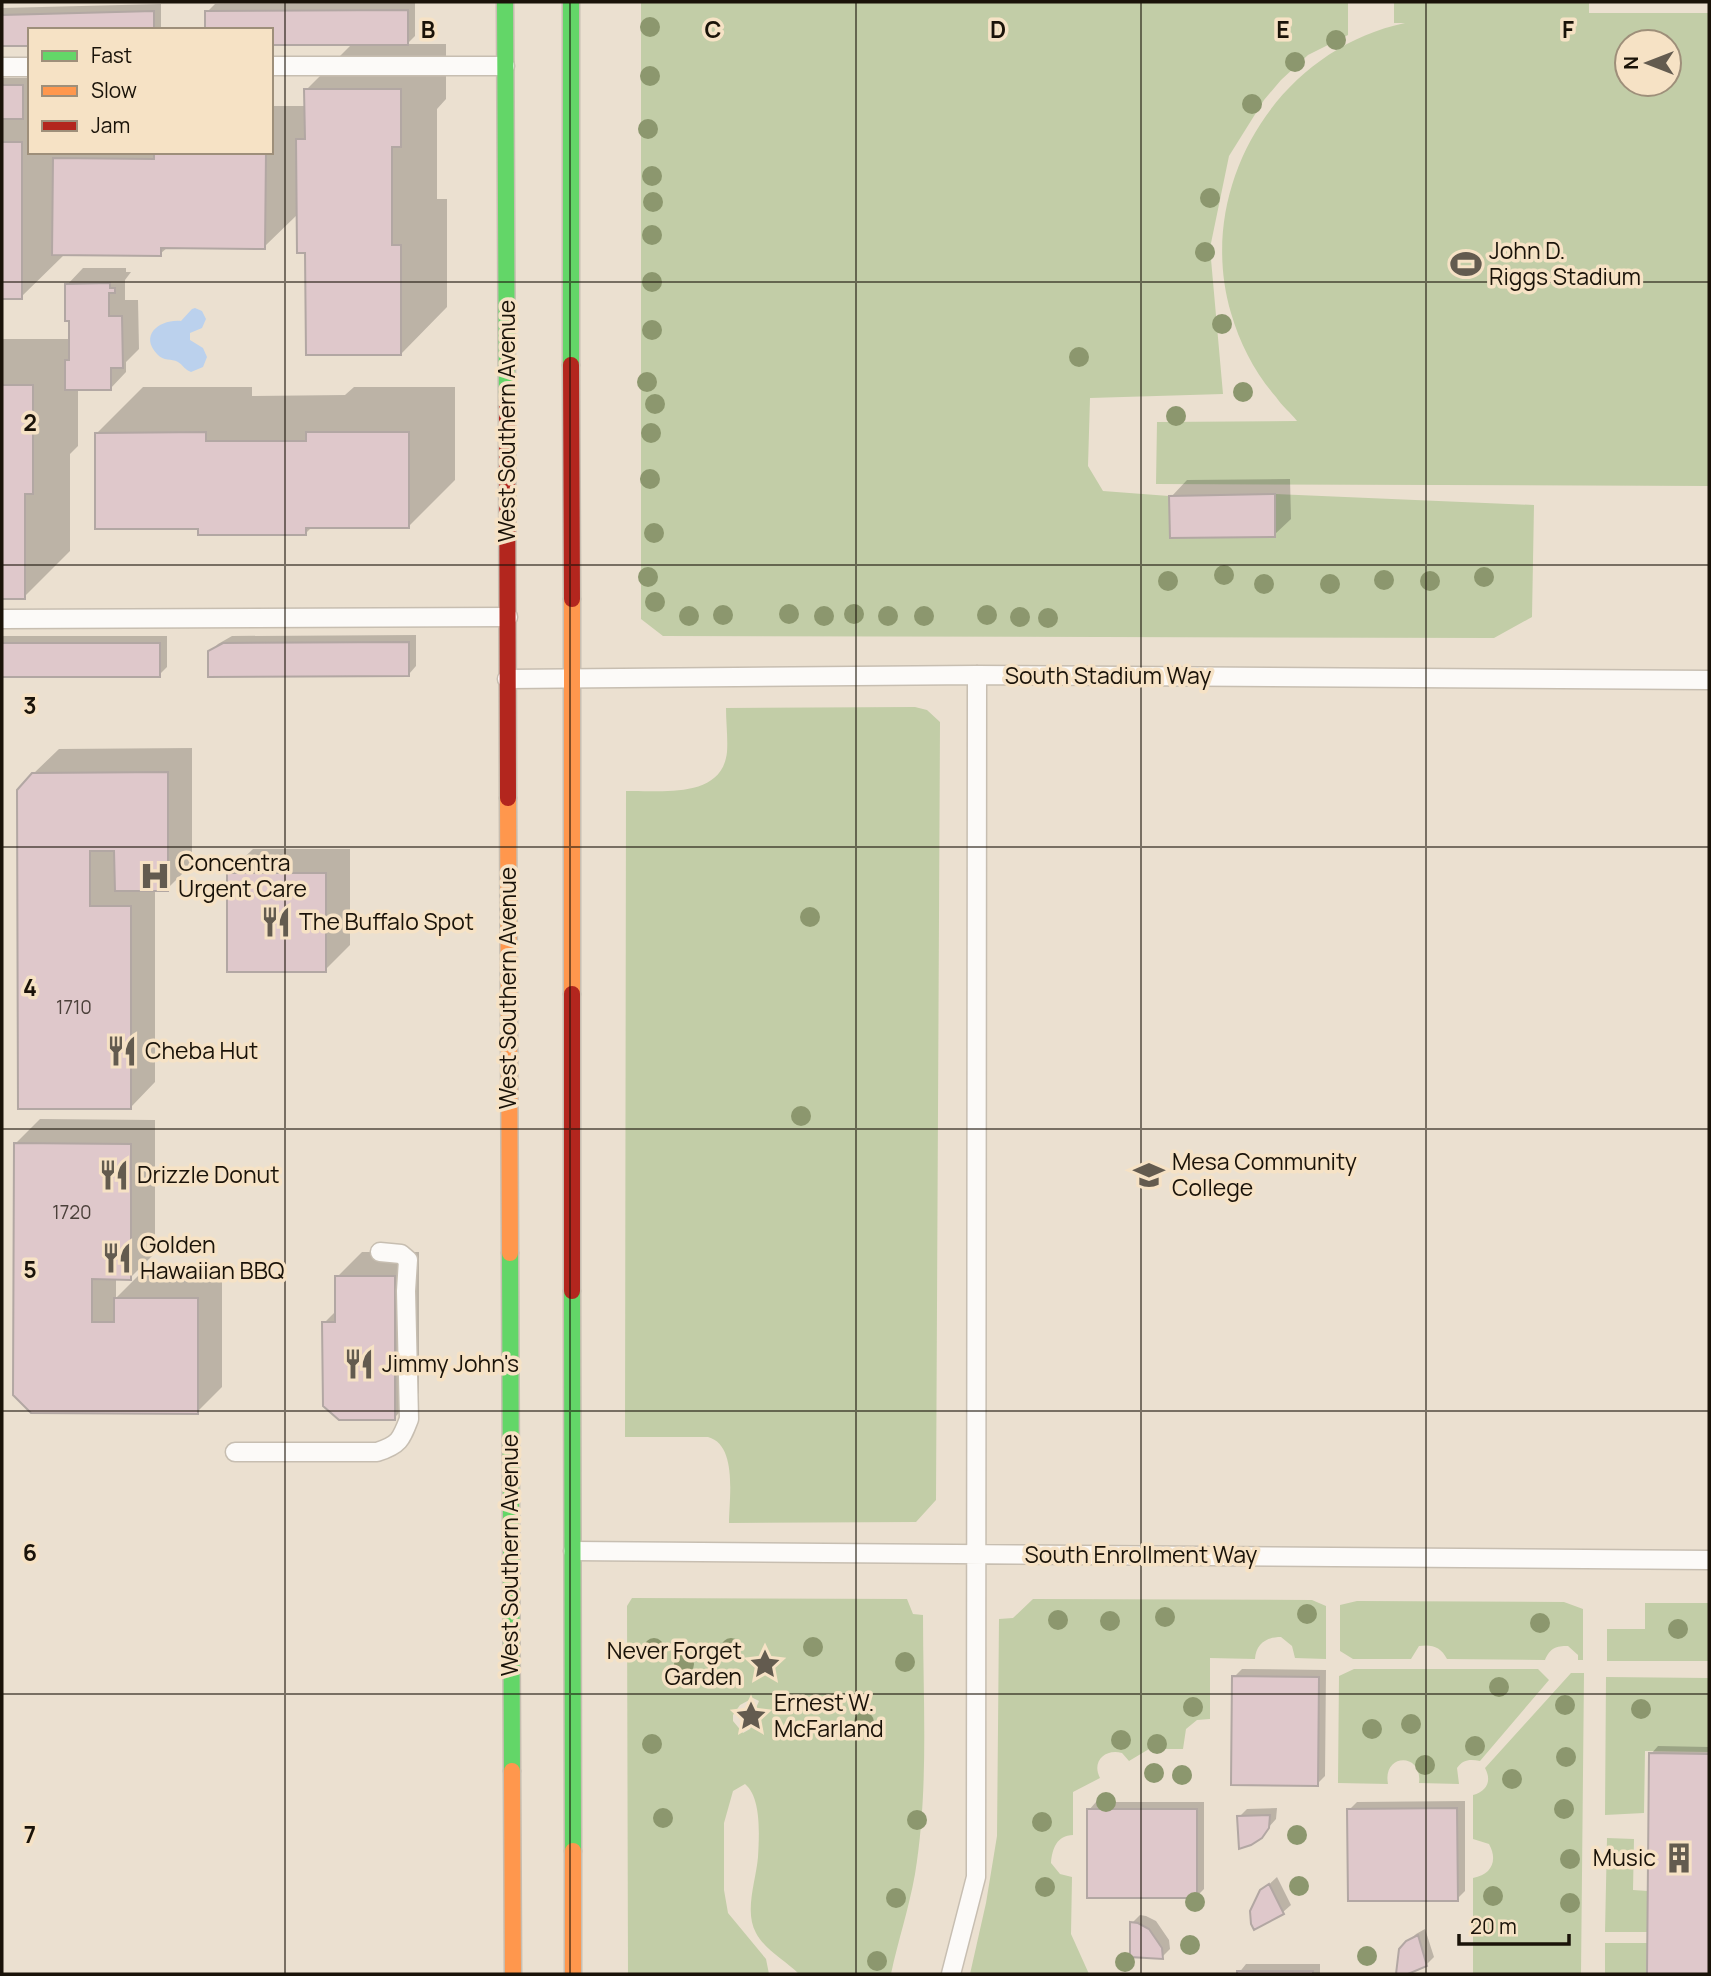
<svg xmlns="http://www.w3.org/2000/svg" width="1711" height="1976" viewBox="0 0 1711 1976" font-family="Manrope,sans-serif">
<rect width="100%" height="100%" fill="#ebe0d0"/>
<!-- green -->
<path fill="#c2cda7" fill-rule="evenodd" d="M641,2H1348V35L1308,55L1281,80L1264,100L1229,156L1210,248L1223,394L1090,398L1088,466L1103,491L1169,496L1170,538L1275,536V494L1534,505L1532,617L1494,638L663,636L641,619Z
M1394,2H1589V13H1709V486L1156,484L1157,422L1297,421C1291,413 1282,406 1276,397C1255,373 1240,344 1231,313C1194,187 1277,50 1405,23H1394ZM1627,42H1669V84H1627Z
M915,707L927,710L940,722L936,1500L916,1522L729,1523C729,1499 738,1445 708,1437H625L626,791C660,790 722,800 727,752C728,738 726,723 726,708Z
M632,1598L907,1599L913,1614L923,1615C923,1701 929,1790 915,1874C909,1908 898,1941 891,1974H799C786,1961 765,1950 756,1933C744,1911 756,1881 758,1857C759,1837 762,1798 745,1784L733,1791L724,1823V1890L728,1913L766,1959L769,1974H628L627,1606ZM753,1698L759,1701L754,1713L756,1717L750,1729L743,1733L733,1721V1715L740,1705Z
M1033,1599L1312,1600L1326,1606V1659L1295,1658L1292,1646L1281,1637C1266,1637 1256,1644 1255,1659L1210,1658V1719L1197,1720L1186,1729L1183,1749H1149L1129,1761L1122,1753C1106,1748 1091,1761 1100,1778L1073,1792V1835C1057,1835 1052,1849 1051,1863L1060,1874L1072,1877L1071,1934L1089,1974H970L986,1903L997,1836L999,1619L1013,1618Z
M1357,1601L1564,1602L1583,1609V1660H1578V1655L1568,1646C1556,1646 1550,1648 1545,1660L1447,1659C1441,1647 1432,1644 1419,1646L1411,1659H1353L1340,1651V1605Z
M1645,1603H1709V1661H1607V1629H1645Z
M1354,1669H1538L1549,1680L1480,1761C1469,1759 1463,1760 1457,1768L1459,1784L1419,1783C1423,1752 1382,1753 1388,1784L1338,1783L1339,1676Z
M1571,1673H1584L1581,1974H1473V1878C1492,1875 1498,1860 1489,1844L1473,1839V1795C1487,1791 1492,1781 1485,1768Z
M1606,1677L1709,1678V1752L1645,1751L1644,1813L1605,1815Z
M1607,1838L1634,1839L1633,1890L1648,1891V1932H1605Z
M1605,1943H1648L1647,1974H1605Z"/>
<!-- water -->
<path fill="#bbd1ed" d="M195,308L202,311L206,319L202,328L190,333V340L203,348L207,357L203,367L191,372C185,370 183,365 178,362C171,358 164,362 157,354C139,335 160,319 181,321L192,309Z"/>
<!-- shadow -->
<path fill="#0003" d="M415,3V36L407,44H446V99L437,109V199H447V307L401,354L307,252L299,213L264,247H168L160,254H65L21,297H2V78H30V152H271V106H306V90L352,44L271,30L207,12L215,4Z
M161,4V28L159,30H30V45H2V8Z
M83,268H126V272H131L125,280V300H138L139,349L126,362V372L110,389H78V446L70,454V551L24,597H2V339H71L67,285Z
M143,387H252V396L345,395L354,387H455V480L409,526H313L305,534L199,527L97,433Z
M1290,479L1291,519L1274,535L1171,497L1187,480Z
M416,635V666L409,674L210,652L218,644L232,636Z
M2,636H167V667L159,675H2Z
M192,748V864L167,889H155V1082L131,1107L33,774L59,749Z
M253,849H350V945L325,970L228,873Z
M40,1119L155,1120V1253L130,1278H116V1298L140,1274H222V1387L197,1412L32,1411L15,1144Z
M362,1252H419V1393L394,1418L324,1323L337,1310V1277Z
M1242,1669L1326,1670L1325,1776L1317,1784L1234,1677Z
M1658,1746L1709,1747V1974H1649L1651,1754Z
M1465,1801V1891L1457,1899L1349,1810L1357,1802Z
M1096,1802H1204V1889L1196,1897L1089,1810Z
M1277,1808L1276,1819L1261,1836L1239,1817L1247,1809Z
M1277,1877L1291,1905L1283,1912L1254,1927L1262,1891Z
M1140,1915L1146,1916L1156,1921L1169,1940L1170,1949L1162,1957L1132,1923Z
M1425,1929L1434,1957L1426,1965L1399,1974L1398,1959L1400,1950L1416,1934Z
M1246,1964H1320V1974H1238Z"/>
<!-- building -->
<path fill="#dfc8cb" stroke="#b2a7a3" stroke-width="2" d="M408,10V45H271V30H205V11Z
M154,11V30H30V46H2V15Z
M2,85H23V119H2Z
M304,89H401V147H392V245H401V355H306L305,253H297L296,139H305Z
M2,142H22V299H2Z
M154,152H266L265,249L161,248V256L52,255L53,158L154,159Z
M110,283V288H115V293H109V316H122L123,368H111V390H65V360H69V321H65V284Z
M2,385H33V494H25V599H2Z
M206,432V441H306V432H409V528H306V535H198V529H95V433Z
M1275,494V537L1170,538L1169,496Z
M409,642V676L208,677V651L223,643Z
M2,643H160V677H2Z
M168,772V891H115L114,851H90V906H131V1109H18L17,790L32,773Z
M227,873H326V972H227Z
M14,1143L131,1144V1280L92,1279V1322H114V1298H198V1414L31,1413L13,1395Z
M335,1276H395V1420H339L323,1406L322,1322H335Z
M1232,1676L1319,1677L1318,1786L1231,1785Z
M1649,1753L1709,1754V1974H1647Z
M1457,1808L1458,1901H1348L1347,1809Z
M1087,1809H1197V1898H1087Z
M1270,1815L1269,1828L1262,1838L1251,1845L1239,1849L1237,1816Z
M1269,1884L1284,1914L1254,1930L1251,1924L1250,1911L1260,1890Z
M1130,1922L1138,1923L1149,1929L1162,1948L1163,1959L1130,1957Z
M1418,1935L1427,1966L1408,1974H1396L1399,1949L1406,1941Z
M1237,1971H1313V1974H1237Z"/>
<g fill="none" stroke-linecap="round" stroke-linejoin="round">
<!-- lane casing -->
<g stroke="#c7beb1" stroke-width="21">
<path id="lane" d="M271,66H505
M2,67H30
M2,619L508,617
M507,679L977,675L1709,680
M235,1452H377C399,1445 401,1440 409,1419L406,1291L408,1260L401,1254L380,1252
M573,1551L1709,1560
M951,1974L976,1877L977,675"/>
</g>
<!-- fast casing -->
<g stroke="#c7beb1" stroke-width="19">
<path id="fast" d="M505,2L507,407
M571,2V365
M510,1253L512,1771
M572,1291L573,1851"/>
</g>
<!-- slow casing -->
<g stroke="#c7beb1" stroke-width="19">
<path id="slow" d="M572,599V994
M508,798L510,1253
M512,1771L513,1974
M573,1851V1974"/>
</g>
<!-- jam casing -->
<g stroke="#c7beb1" stroke-width="19">
<path id="jam" d="M571,365L572,599
M507,407L508,798
M572,994V1291"/>
</g>
<!-- lane -->
<use href="#lane" stroke="#fcfaf8" stroke-width="18"/>
<!-- fast -->
<use href="#fast" stroke="#63d668" stroke-width="16"/>
<!-- slow -->
<use href="#slow" stroke="#ff974d" stroke-width="16"/>
<!-- jam -->
<use href="#jam" stroke="#b3261e" stroke-width="16"/>
</g>
<!-- trees -->
<g fill="#8c976e">
<circle cx="650" cy="27" r="10"/>
<circle cx="1336" cy="40" r="10"/>
<circle cx="1295" cy="62" r="10"/>
<circle cx="650" cy="76" r="10"/>
<circle cx="1252" cy="104" r="10"/>
<circle cx="648" cy="129" r="10"/>
<circle cx="652" cy="176" r="10"/>
<circle cx="1210" cy="198" r="10"/>
<circle cx="653" cy="202" r="10"/>
<circle cx="652" cy="235" r="10"/>
<circle cx="1205" cy="252" r="10"/>
<circle cx="652" cy="282" r="10"/>
<circle cx="1222" cy="324" r="10"/>
<circle cx="652" cy="330" r="10"/>
<circle cx="1079" cy="357" r="10"/>
<circle cx="647" cy="382" r="10"/>
<circle cx="1243" cy="392" r="10"/>
<circle cx="655" cy="404" r="10"/>
<circle cx="1176" cy="416" r="10"/>
<circle cx="651" cy="433" r="10"/>
<circle cx="650" cy="479" r="10"/>
<circle cx="654" cy="533" r="10"/>
<circle cx="1224" cy="575" r="10"/>
<circle cx="648" cy="577" r="10"/>
<circle cx="1484" cy="577" r="10"/>
<circle cx="1384" cy="580" r="10"/>
<circle cx="1168" cy="581" r="10"/>
<circle cx="1430" cy="581" r="10"/>
<circle cx="1264" cy="584" r="10"/>
<circle cx="1330" cy="584" r="10"/>
<circle cx="655" cy="602" r="10"/>
<circle cx="789" cy="614" r="10"/>
<circle cx="854" cy="614" r="10"/>
<circle cx="723" cy="615" r="10"/>
<circle cx="987" cy="615" r="10"/>
<circle cx="689" cy="616" r="10"/>
<circle cx="824" cy="616" r="10"/>
<circle cx="888" cy="616" r="10"/>
<circle cx="924" cy="616" r="10"/>
<circle cx="1020" cy="617" r="10"/>
<circle cx="1048" cy="618" r="10"/>
<circle cx="810" cy="917" r="10"/>
<circle cx="801" cy="1116" r="10"/>
<circle cx="1307" cy="1614" r="10"/>
<circle cx="1165" cy="1617" r="10"/>
<circle cx="1058" cy="1620" r="10"/>
<circle cx="1110" cy="1621" r="10"/>
<circle cx="1540" cy="1623" r="10"/>
<circle cx="1678" cy="1629" r="10"/>
<circle cx="813" cy="1647" r="10"/>
<circle cx="654" cy="1648" r="10"/>
<circle cx="731" cy="1648" r="10"/>
<circle cx="905" cy="1662" r="10"/>
<circle cx="684" cy="1664" r="10"/>
<circle cx="1499" cy="1687" r="10"/>
<circle cx="1565" cy="1705" r="10"/>
<circle cx="1193" cy="1707" r="10"/>
<circle cx="1641" cy="1709" r="10"/>
<circle cx="864" cy="1722" r="10"/>
<circle cx="1411" cy="1724" r="10"/>
<circle cx="1372" cy="1729" r="10"/>
<circle cx="1121" cy="1740" r="10"/>
<circle cx="652" cy="1744" r="10"/>
<circle cx="1157" cy="1744" r="10"/>
<circle cx="1475" cy="1746" r="10"/>
<circle cx="1566" cy="1757" r="10"/>
<circle cx="1425" cy="1765" r="10"/>
<circle cx="1154" cy="1773" r="10"/>
<circle cx="1182" cy="1775" r="10"/>
<circle cx="1512" cy="1779" r="10"/>
<circle cx="1106" cy="1802" r="10"/>
<circle cx="1564" cy="1809" r="10"/>
<circle cx="663" cy="1818" r="10"/>
<circle cx="917" cy="1820" r="10"/>
<circle cx="1042" cy="1822" r="10"/>
<circle cx="1297" cy="1835" r="10"/>
<circle cx="1570" cy="1859" r="10"/>
<circle cx="1299" cy="1886" r="10"/>
<circle cx="1045" cy="1887" r="10"/>
<circle cx="1493" cy="1896" r="10"/>
<circle cx="896" cy="1898" r="10"/>
<circle cx="1195" cy="1902" r="10"/>
<circle cx="1570" cy="1903" r="10"/>
<circle cx="1190" cy="1945" r="10"/>
<circle cx="1367" cy="1956" r="10"/>
<circle cx="877" cy="1961" r="10"/>
<circle cx="1125" cy="1962" r="10"/>
</g>
<!-- grid -->
<path fill="none" stroke="#1a1309" stroke-width="2" stroke-opacity="0.55" d="M285,2V1974M570,2V1974M856,2V1974M1141,2V1974M1426,2V1974M2,282H1709M2,565H1709M2,847H1709M2,1129H1709M2,1411H1709M2,1694H1709"/>
<!-- icons -->
<defs>
<g id="stadium-bare" transform="scale(2.415)"><path d="M0-5a6.5 5 0 1 0 0 10a6.5 5 0 1 0 0-10ZM-3.5-1.8h7v3.6h-7Z" fill="#635b4f" stroke="#f6e2c5" stroke-width="2.5" paint-order="stroke"/></g>
<g id="hospital-bare" transform="scale(2.415)"><path d="M-5-5h3v3.5h4V-5h3V5h-3V1.5h-4V5h-3Z" fill="#635b4f" stroke="#f6e2c5" stroke-width="2.5" paint-order="stroke"/></g>
<g id="restaurant-bare" transform="scale(2.415)"><path d="M-5-6h1v4h1v-4h1v4h1v-4h1v5L-1.5 .5V6h-2V.5L-5-1ZM5-6V6H3V1.5H1.5Q1.5-4 5-6Z" fill="#635b4f" stroke="#f6e2c5" stroke-width="2.5" paint-order="stroke"/></g>
<g id="university-bare" transform="scale(2.415)"><path d="M0-5L7-2L0 1L-7-2ZM-4 1L0 2.5L4 1V4Q0 6-4 4Z" fill="#635b4f" stroke="#f6e2c5" stroke-width="2.5" paint-order="stroke"/></g>
<g id="sight-bare" transform="scale(2.415)"><path d="M0-6L1.8-2.2L6-1.7L2.9 1.2L3.7 5.4L0 3.3L-3.7 5.4L-2.9 1.2L-6-1.7L-1.8-2.2Z" fill="#635b4f" stroke="#f6e2c5" stroke-width="2.5" paint-order="stroke"/></g>
<g id="building-bare" transform="scale(2.415)"><path d="M-4-6H4V6H1V3H-1V6H-4ZM-2.5-4.3h1.7v1.8h-1.7ZM.8-4.3h1.7v1.8H.8ZM-2.5-1h1.7V.8h-1.7ZM.8-1h1.7V.8H.8Z" fill="#635b4f" stroke="#f6e2c5" stroke-width="2.5" paint-order="stroke"/></g>
</defs>
<g fill-rule="evenodd">
<use href="#stadium-bare" x="1466" y="264"/>
<use href="#hospital-bare" x="155" y="876"/>
<use href="#restaurant-bare" x="276" y="922"/>
<use href="#restaurant-bare" x="122" y="1051"/>
<use href="#restaurant-bare" x="114" y="1175"/>
<use href="#university-bare" x="1149" y="1175"/>
<use href="#restaurant-bare" x="117" y="1258"/>
<use href="#restaurant-bare" x="359" y="1364"/>
<use href="#sight-bare" x="765" y="1664"/>
<use href="#sight-bare" x="751" y="1716"/>
<use href="#building-bare" x="1679" y="1858"/>
</g>
<g text-anchor="middle" stroke-width="7" stroke-linejoin="round" paint-order="stroke">
<!-- number labels -->
<g font-size="19" fill="#4b403a">
<text x="74" y="1014">1710</text>
<text x="72" y="1219">1720</text>
</g>
<!-- poi labels -->
<g font-size="23" fill="#1a1309" stroke="#f6e2c5" text-anchor="start">
<text x="1489" y="259">John D.<tspan x="1489" dy="26">Riggs Stadium</tspan></text>
<text x="178" y="871">Concentra<tspan x="178" dy="26">Urgent Care</tspan></text>
<text x="299" y="930">The Buffalo Spot</text>
<text x="145" y="1059">Cheba Hut</text>
<text x="1172" y="1170">Mesa Community<tspan x="1172" dy="26">College</tspan></text>
<text x="137" y="1183">Drizzle Donut</text>
<text x="140" y="1253">Golden<tspan x="140" dy="26">Hawaiian BBQ</tspan></text>
<text x="382" y="1372">Jimmy John's</text>
<text x="742" y="1659" text-anchor="end">Never Forget<tspan x="742" dy="26">Garden</tspan></text>
<text x="774" y="1711">Ernest W.<tspan x="774" dy="26">McFarland</tspan></text>
<text x="1656" y="1866" text-anchor="end">Music</text>
</g>
<!-- street labels -->
<g font-size="23" fill="#1a1309" stroke="#f6e2c5">
<text transform="translate(507 421) rotate(-90)" y="8">West Southern Avenue</text>
<text x="1108" y="684">South Stadium Way</text>
<text transform="translate(508 988) rotate(-90)" y="8">West Southern Avenue</text>
<text transform="translate(510 1555) rotate(-90)" y="8">West Southern Avenue</text>
<text x="1141" y="1563">South Enrollment Way</text>
</g>
</g>
<g font-size="23" text-anchor="middle" font-weight="bold" fill="#1a1309" stroke="#f6e2c5" stroke-width="7" stroke-linejoin="round" paint-order="stroke">
<text x="428" y="38">B</text>
<text x="713" y="38">C</text>
<text x="998" y="38">D</text>
<text x="1283" y="38">E</text>
<text x="1568" y="38">F</text>
<text x="30" y="431">2</text>
<text x="30" y="714">3</text>
<text x="30" y="996">4</text>
<text x="30" y="1278">5</text>
<text x="30" y="1561">6</text>
<text x="30" y="1843">7</text>
</g>
<!-- border -->
<rect width="1711" height="1976" fill="none" stroke="#1a1309" stroke-width="7"/>
<!-- legend -->
<rect x="28" y="28" width="245" height="126" fill="#f6e2c5" stroke="#9e8f7a" stroke-width="2"/>
<rect x="42" y="51" width="35" height="10" fill="#63d668" stroke="#9e8f7a" stroke-width="2"/>
<text x="91" y="63" font-size="21" fill="#1a1309">Fast</text>
<rect x="42" y="86" width="35" height="10" fill="#ff974d" stroke="#9e8f7a" stroke-width="2"/>
<text x="91" y="98" font-size="21" fill="#1a1309">Slow</text>
<rect x="42" y="121" width="35" height="10" fill="#b3261e" stroke="#9e8f7a" stroke-width="2"/>
<text x="91" y="133" font-size="21" fill="#1a1309">Jam</text>
<!-- north arrow -->
<g transform="translate(1648 63) rotate(270)"><circle r="33" fill="#f6e2c5" stroke="#9e8f7a" stroke-width="2"/>
<path d="M0-5L12 26L0 18L-12 26Z" fill="#635b4f"/>
<text y="-10" font-size="19" font-weight="bold" text-anchor="middle" fill="#1a1309">N</text>
</g>
<!-- scale -->
<path d="M1459 1934v10h110v-10" fill="none" stroke="#1a1309" stroke-width="3.5"/>
<text x="1470" y="1934" font-size="21" fill="#1a1309" stroke="#f6e2c5" stroke-width="5" paint-order="stroke">20 m</text>
</svg>
